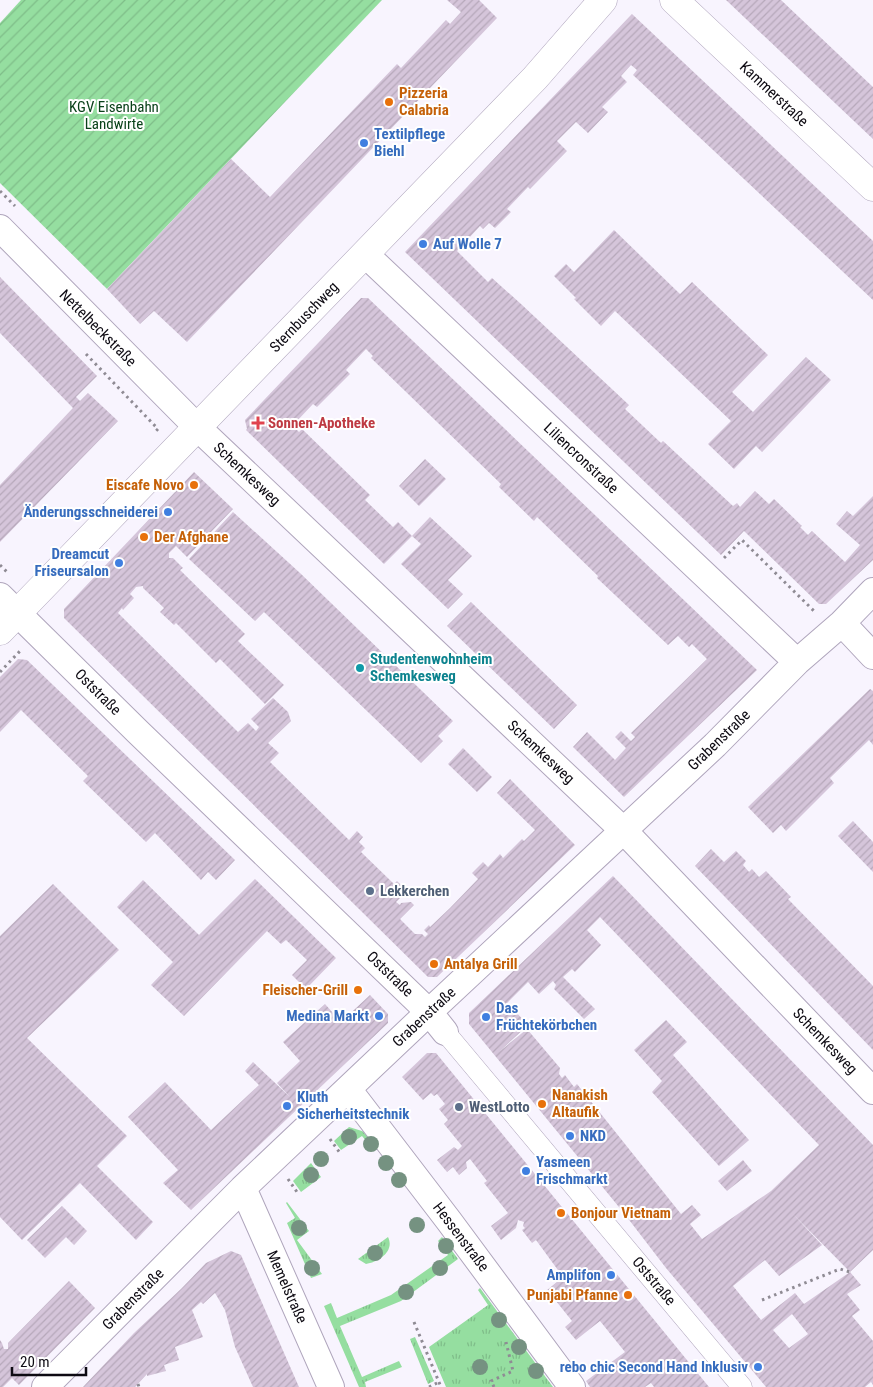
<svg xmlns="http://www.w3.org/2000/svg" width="873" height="1387" viewBox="0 0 873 1387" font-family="'Roboto Condensed',sans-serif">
<defs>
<pattern id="grass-tufts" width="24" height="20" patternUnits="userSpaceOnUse" patternTransform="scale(1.25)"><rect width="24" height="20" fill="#95dea0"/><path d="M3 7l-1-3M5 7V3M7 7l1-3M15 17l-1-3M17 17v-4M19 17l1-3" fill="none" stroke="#7fbd89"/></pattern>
<pattern id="garden-furrows" width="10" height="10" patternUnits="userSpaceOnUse" patternTransform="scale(1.25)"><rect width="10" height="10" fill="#95dea0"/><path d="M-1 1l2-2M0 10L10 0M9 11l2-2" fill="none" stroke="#7fbd89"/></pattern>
<pattern id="building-hatch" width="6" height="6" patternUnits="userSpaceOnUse" patternTransform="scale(1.25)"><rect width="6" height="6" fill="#d5c5da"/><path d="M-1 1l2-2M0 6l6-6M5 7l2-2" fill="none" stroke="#b6a8ba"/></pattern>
</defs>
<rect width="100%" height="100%" fill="#f8f4fe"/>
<!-- grass -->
<path fill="url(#grass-tufts)" d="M349,1127L362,1131L371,1139L367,1142L362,1136L341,1150L334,1141Z
M311,1163L321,1177L301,1192L293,1181Z
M287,1202L309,1231L297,1240L322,1274L311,1278L287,1223L295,1218L286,1203Z
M388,1237C395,1251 379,1262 366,1264L358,1259Z
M442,1237L458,1259L401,1301L340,1326L362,1377L399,1361L402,1367L365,1382L366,1387H359L324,1306L331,1303L337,1318L391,1295L448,1255L438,1241Z
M480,1288L553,1387H446L429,1347L488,1305L478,1290Z
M415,1337L434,1381L428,1384L410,1339Z"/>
<!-- garden -->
<path fill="url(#garden-furrows)" d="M21,0H382L107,289L0,183V23Z"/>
<!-- building -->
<path fill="url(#building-hatch)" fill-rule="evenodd" d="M447,0H479L497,18L187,342L154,311L140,324L107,289L231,159L270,197L397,64L401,68L446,20L450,24L461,12Z
M726,0H781L838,54L873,87V139Z
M632,14L873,241V300L633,75L637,70L631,65L621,76L627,82L602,107L608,112L588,133L576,122L557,141L567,151L530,189L528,187L507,209L511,212L495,228L489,223L483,229L480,226L457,251L488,282L492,278L521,304L629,405L625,409L661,443L663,441L733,506L737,503L740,507L755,491L769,504L774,499L802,526L800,527L808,535L812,531L845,562L860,545L836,524L847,511L853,516L873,496V560L826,604H819L744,531L721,555L405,252Z
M614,230L680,294L692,282L768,355L732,392L753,412L806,357L831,380L762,452L756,446L734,469L708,444L731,421L615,311L601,326L574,299L576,298L554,276L566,264L574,272Z
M0,277L97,376L76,397L80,401L88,393L118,421L0,542V485L73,408L0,333Z
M361,298H368L757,670L624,797L573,747L587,732L615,760L626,748L615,737L621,731L631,741L635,737L631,733L707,659L692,644L689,647L678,636L668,645L597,578L598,576L537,517L534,521L499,487L501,484L371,358L373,356L366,349L346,370L350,374L317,407L313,404L296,422L293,419L289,422L299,432L302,429L370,495L365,500L393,527L398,522L412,536L430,517L472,556L448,580L463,594L448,609L401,564L421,544L412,536L384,564L246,430L247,429L245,420Z
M425,459L446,479L419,506L399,486Z
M194,472L233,509L187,557L176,546L169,553V558H173L183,568L180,570L245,634L238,641L284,685L265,704L220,659L216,663L176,623L174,625L160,612L164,608L143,588V586L136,587L130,594L134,598L123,610L122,608L118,613L238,732L248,723L256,731L259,727L251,719L273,698L288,712L291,721L268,743L279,753L270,762L349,840L357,831L363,837L359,842L365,848L361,852L394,884L397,881L407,891L396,902L400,905L401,903L411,902L414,905L400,919L415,934H422L425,937L428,934L424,930L429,925L430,927L450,908L478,879L472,873L483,862L488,867L500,854L503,858L522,839L524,841L535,830L497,793L510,779L575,845L437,977H428L64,618V609Z
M233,512L300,573L453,721L438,736L443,741L421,763L264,612L255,621L189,559Z
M471,602L577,705L554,729L447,626Z
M18,659L27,660L235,860L216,880L208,872L201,880L155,833L146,842L83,781L88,776L21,710L0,732V677Z
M870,689L873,691V745L869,740L830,778L834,783L786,831L781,825L773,833L748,807Z
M463,748L492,777L477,792L448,764Z
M853,821L873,842V872L838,836Z
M711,849L724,862L736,851L746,861L743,865L749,872L752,869L759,877L766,871L791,897L788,899L873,986V1050L695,866Z
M613,876L873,1145V1250L850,1272L861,1285L847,1294L860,1310L852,1316L873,1341V1385L871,1382L865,1387H766L666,1268L623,1212L469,1024V1013ZM600,917L819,1145L771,1191L702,1239L690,1224L701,1215L692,1205L681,1214L577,1084L574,1087L565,1075L562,1078L559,1074L560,1068L527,1029L499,1052L528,1025L515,1011L513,1014L505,1005L528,982L539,994L553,981L556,985L554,989L584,1019L595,1009L563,977L572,969L575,972L601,945L587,930ZM792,1213L850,1272L804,1304L795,1293L761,1320L733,1286L765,1260L779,1276L822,1245ZM792,1314L808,1334L789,1348L773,1330Z
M255,879L336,958L306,989L292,975L307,960L286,940L281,944L267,931L184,1016L151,985L173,962L117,907L143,880L199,935Z
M53,884L119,950L27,1038L127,1136L97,1166L153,1222L136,1240L80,1183L22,1240L0,1217V936Z
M370,995L388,1014V1023L191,1210L163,1183L178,1170L128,1117L165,1082L211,1130L259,1085L245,1071L253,1062L290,1097L277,1083L300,1061L283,1042L325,1004L341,1022Z
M666,1020L687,1042L673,1055L749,1140L719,1166L652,1092L662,1081L634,1050Z
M427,1053H436L709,1387H654L651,1383L645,1387H590L586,1381L625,1352L600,1321L576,1340L565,1327L572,1321L548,1291H546L563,1277L536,1240L532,1243L522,1230L525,1228L523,1226L524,1222L518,1220L516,1228L501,1240L491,1226L508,1213L484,1183L487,1181L470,1159L466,1162L467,1168L459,1175L453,1167L447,1172L437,1160L454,1147L458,1150L462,1146L444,1124L448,1120L439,1109L445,1104L437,1094L434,1096L431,1093L423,1100L402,1077Z
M743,1160L752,1171L727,1191L718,1181Z
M62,1206L87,1231L74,1245L66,1237L45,1258L27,1240Z
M231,1251L241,1255L299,1387H253L235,1347L225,1310L215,1293L203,1304L201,1302L192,1310L203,1337L175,1347L179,1360L164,1365L166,1371L147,1376V1374L135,1387H83L134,1333L181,1289L206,1263Z
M69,1281L95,1308L19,1385L12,1378L3,1387H0V1340L2,1343L4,1349H8V1343Z"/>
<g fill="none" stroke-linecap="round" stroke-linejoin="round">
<!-- pedestrian casing -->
<g stroke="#afa5bc" stroke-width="21">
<path id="pedestrian" d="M445,1032L742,1387"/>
</g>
<!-- minor casing -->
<g stroke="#afa5bc" stroke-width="28">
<path id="minor" d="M0,228L197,427L624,831L873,1091
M365,254L797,662
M0,596L138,732L429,1012L445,1032
M842,623L873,656
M348,1089L449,1221L572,1387
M243,1188L331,1387
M45,1387L243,1188L429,1012L715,745L797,662L842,623L873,591"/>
</g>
<!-- tertiary casing -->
<g stroke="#afa5bc" stroke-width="29">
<path id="tertiary" d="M674,0L873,187"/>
</g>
<!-- secondary casing -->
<g stroke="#afa5bc" stroke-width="29">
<path id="secondary" d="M0,631L535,78L603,0"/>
</g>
<!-- path -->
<path stroke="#8f8b94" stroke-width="3" stroke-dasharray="2.5 4" stroke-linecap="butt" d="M0,191L15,206
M86,354L158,429L156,431
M724,558L742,540L815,612
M0,565L7,572
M0,672L20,651
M330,1139L340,1153
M288,1179L299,1195
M762,1300L840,1269L850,1272
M414,1322L441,1387
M138,1384L139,1387
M429,1387L439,1382
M494,1387L491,1381L513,1371L506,1342"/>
<!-- pedestrian -->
<use href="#pedestrian" stroke="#fff" stroke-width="20"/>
<!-- minor -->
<use href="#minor" stroke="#fff" stroke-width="26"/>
<!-- tertiary -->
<use href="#tertiary" stroke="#fff" stroke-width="28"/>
<!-- secondary -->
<use href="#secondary" stroke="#fff" stroke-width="28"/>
</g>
<!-- trees -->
<g fill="#759281">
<circle cx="349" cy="1137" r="8"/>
<circle cx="371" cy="1144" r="8"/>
<circle cx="321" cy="1159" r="8"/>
<circle cx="386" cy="1163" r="8"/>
<circle cx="311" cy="1175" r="8"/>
<circle cx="399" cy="1180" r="8"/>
<circle cx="417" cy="1225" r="8"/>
<circle cx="299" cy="1228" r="8"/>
<circle cx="446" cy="1246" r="8"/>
<circle cx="375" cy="1253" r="8"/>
<circle cx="312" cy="1268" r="8"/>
<circle cx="440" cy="1268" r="8"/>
<circle cx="406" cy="1292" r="8"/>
<circle cx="499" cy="1320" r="8"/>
<circle cx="519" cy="1347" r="8"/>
<circle cx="480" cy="1367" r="8"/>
<circle cx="536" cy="1371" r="8"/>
</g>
<!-- markers -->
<g fill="#e8710a" stroke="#fff" stroke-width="2">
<circle cx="389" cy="102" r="5"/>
<circle cx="194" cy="485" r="5"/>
<circle cx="144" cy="537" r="5"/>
<circle cx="434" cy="964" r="5"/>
<circle cx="358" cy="990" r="5"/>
<circle cx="542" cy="1104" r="5"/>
<circle cx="561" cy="1213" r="5"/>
<circle cx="628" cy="1295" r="5"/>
</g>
<g fill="#3f7fe0" stroke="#fff" stroke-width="2">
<circle cx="364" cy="143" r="5"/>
<circle cx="423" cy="244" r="5"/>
<circle cx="168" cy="512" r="5"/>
<circle cx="119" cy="563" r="5"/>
<circle cx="379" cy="1016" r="5"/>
<circle cx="486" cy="1017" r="5"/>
<circle cx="287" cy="1106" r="5"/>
<circle cx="570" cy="1136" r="5"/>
<circle cx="526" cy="1171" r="5"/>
<circle cx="611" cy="1275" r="5"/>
<circle cx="758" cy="1367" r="5"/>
</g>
<path fill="#e0444e" stroke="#fff" stroke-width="2" d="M255.5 415.5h5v5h5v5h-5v5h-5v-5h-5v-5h5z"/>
<circle fill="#0f9aa8" stroke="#fff" stroke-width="2" cx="360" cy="668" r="5"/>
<g fill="#5c6f8a" stroke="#fff" stroke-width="2">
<circle cx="370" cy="891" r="5"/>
<circle cx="459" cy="1107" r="5"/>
</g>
<g text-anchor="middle" stroke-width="4" stroke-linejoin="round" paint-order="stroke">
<!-- food labels -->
<g font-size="15" font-weight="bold" fill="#c56008" stroke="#fff" text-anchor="start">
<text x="399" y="98">Pizzeria<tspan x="399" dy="17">Calabria</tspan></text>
<text x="184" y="490" text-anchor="end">Eiscafe Novo</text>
<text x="154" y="542">Der Afghane</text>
<text x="444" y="969">Antalya Grill</text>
<text x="348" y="995" text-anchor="end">Fleischer-Grill</text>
<text x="552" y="1100">Nanakish<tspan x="552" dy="17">Altaufik</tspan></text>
<text x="571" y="1218">Bonjour Vietnam</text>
<text x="618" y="1300" text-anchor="end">Punjabi Pfanne</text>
</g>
<!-- street labels -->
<g font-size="15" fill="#0d0a12" stroke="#fff">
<text transform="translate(774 94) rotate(43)" y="5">Kammerstraße</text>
<text transform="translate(304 317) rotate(-46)" y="5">Sternbuschweg</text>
<text transform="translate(98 328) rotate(45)" y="5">Nettelbeckstraße</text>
<text transform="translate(581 458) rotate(43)" y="5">Liliencronstraße</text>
<text transform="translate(247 474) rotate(43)" y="5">Schemkesweg</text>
<text transform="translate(98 692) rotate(45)" y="5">Oststraße</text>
<text transform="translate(719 740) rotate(-44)" y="5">Grabenstraße</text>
<text transform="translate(541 752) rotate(43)" y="5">Schemkesweg</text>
<text transform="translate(390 974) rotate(44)" y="5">Oststraße</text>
<text transform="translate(424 1017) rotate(-43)" y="5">Grabenstraße</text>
<text transform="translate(825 1041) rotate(46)" y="5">Schemkesweg</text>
<text transform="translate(461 1237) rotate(53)" y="5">Hessenstraße</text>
<text transform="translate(654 1281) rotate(50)" y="5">Oststraße</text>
<text transform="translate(287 1287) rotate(66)" y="5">Memelstraße</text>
<text transform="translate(133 1299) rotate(-45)" y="5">Grabenstraße</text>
</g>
<!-- park labels -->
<g font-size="15" fill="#0a421a" stroke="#fff">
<text x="114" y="112">KGV Eisenbahn<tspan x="114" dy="17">Landwirte</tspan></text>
</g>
<!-- shop labels -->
<g font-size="15" font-weight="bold" fill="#366cbe" stroke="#fff" text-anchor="start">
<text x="374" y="139">Textilpflege<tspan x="374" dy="17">Biehl</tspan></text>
<text x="433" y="249">Auf Wolle 7</text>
<text x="158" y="517" text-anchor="end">Änderungsschneiderei</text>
<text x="109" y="559" text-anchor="end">Dreamcut<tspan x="109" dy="17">Friseursalon</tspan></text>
<text x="496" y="1013">Das<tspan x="496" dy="17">Früchtekörbchen</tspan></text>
<text x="369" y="1021" text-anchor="end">Medina Markt</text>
<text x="297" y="1102">Kluth<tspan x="297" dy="17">Sicherheitstechnik</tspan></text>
<text x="580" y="1141">NKD</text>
<text x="536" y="1167">Yasmeen<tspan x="536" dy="17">Frischmarkt</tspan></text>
<text x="601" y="1280" text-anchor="end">Amplifon</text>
<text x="748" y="1372" text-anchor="end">rebo chic Second Hand Inklusiv</text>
</g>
<!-- health labels -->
<g font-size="15" font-weight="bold" fill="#be3a42" stroke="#fff" text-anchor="start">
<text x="268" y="428">Sonnen-Apotheke</text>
</g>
<!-- culture labels -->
<g font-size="15" font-weight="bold" fill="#0d838f" stroke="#fff" text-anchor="start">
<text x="370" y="664">Studentenwohnheim<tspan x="370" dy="17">Schemkesweg</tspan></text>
</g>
<!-- service labels -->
<g font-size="15" font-weight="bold" fill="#4e5e75" stroke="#fff" text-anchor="start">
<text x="380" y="896">Lekkerchen</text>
<text x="469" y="1112">WestLotto</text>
</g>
</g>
<!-- scale -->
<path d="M12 1367v8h74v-8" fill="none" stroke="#0d0a12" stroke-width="2.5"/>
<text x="20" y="1367" font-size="15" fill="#0d0a12" stroke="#ffffff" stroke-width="4" paint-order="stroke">20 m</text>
</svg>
